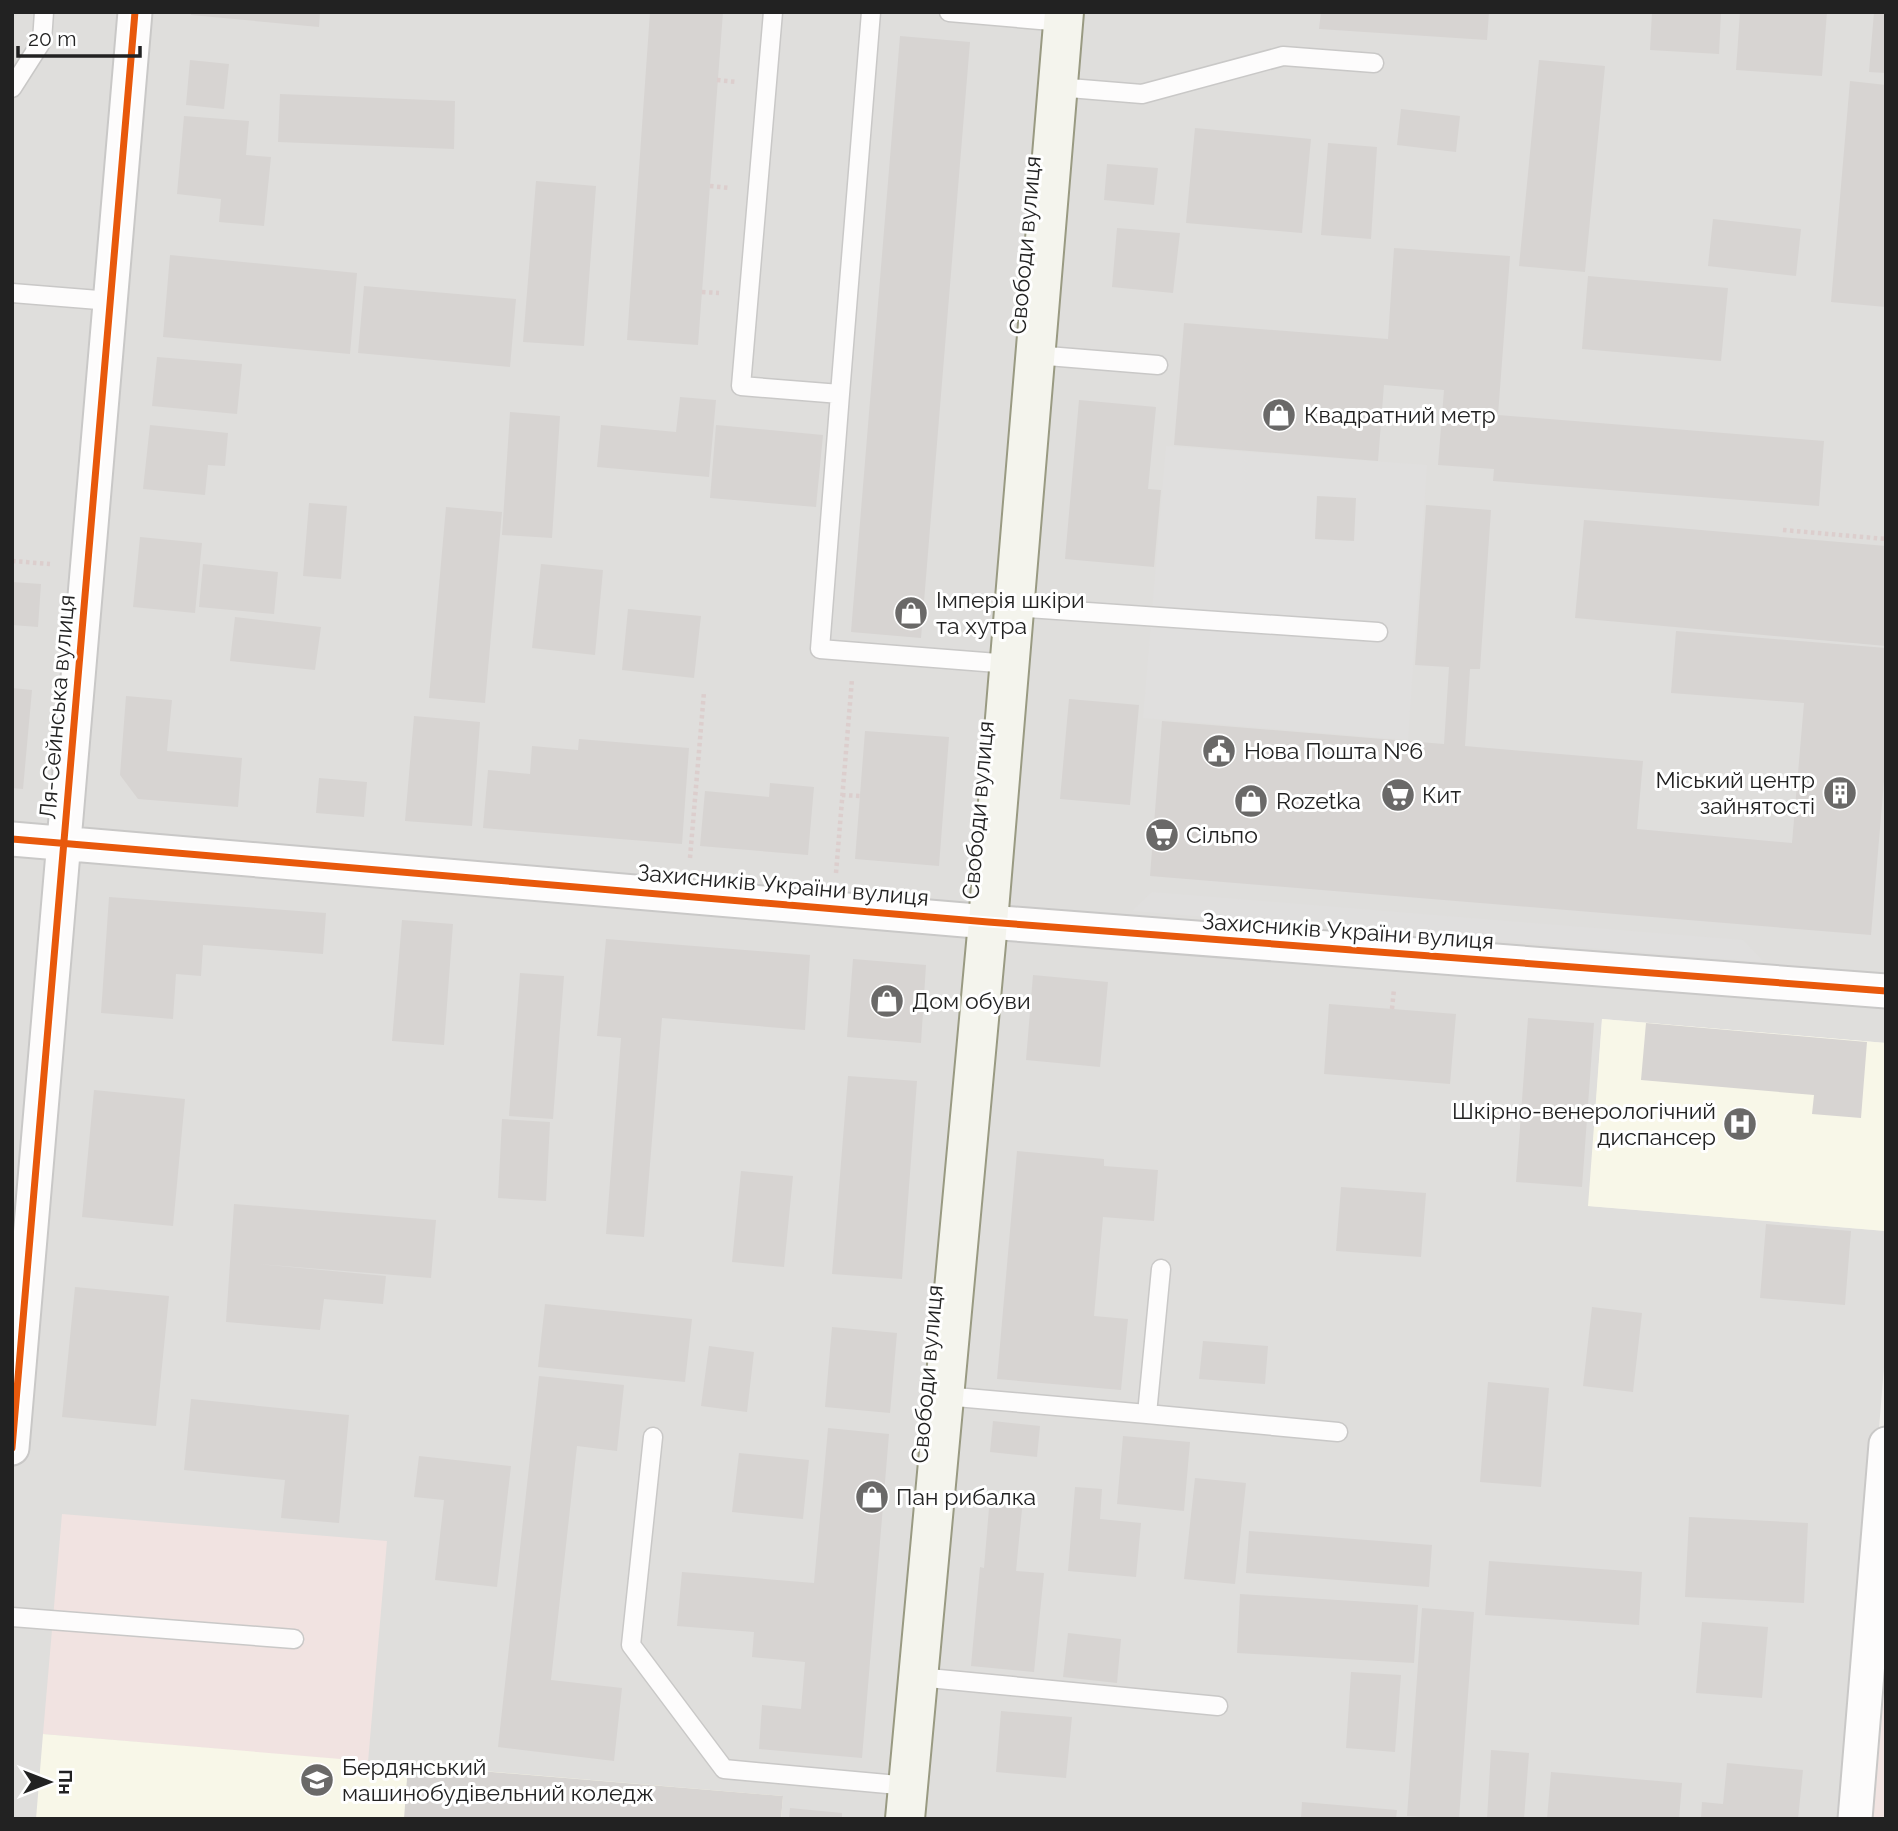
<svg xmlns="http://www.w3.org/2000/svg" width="1898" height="1831" viewBox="0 0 1898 1831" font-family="Raleway,sans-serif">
<rect width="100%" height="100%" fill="#f0eeeb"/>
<!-- residential -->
<path fill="#dfdedc" d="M12,12H1886V1043L1602,1019L1589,1206L1886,1231V1343L1847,1819H12Z"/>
<!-- commercial -->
<path fill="#f1e3e1" d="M62,1514L387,1541L368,1762L43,1734Z
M1886,1673V1819H1873Z"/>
<!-- education -->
<path fill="#f8f7e8" d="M1602,1019L1886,1043V1231L1588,1206Z
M43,1734L783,1796L781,1819H36Z"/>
<!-- parking -->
<path fill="#e0dfde" d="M1166,446L1427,465L1408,740L1143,718Z
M1152,892L1743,940L1764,962L1132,911Z"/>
<!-- building -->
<path fill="#d7d4d2" d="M191,12H320L319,27L191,15Z
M650,12H723L698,345L627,340Z
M1321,12H1489L1487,40L1319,29Z
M1652,12H1721L1719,54L1650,50Z
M1740,12H1827L1822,76L1736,70Z
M1874,12H1886V73L1869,72Z
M900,36L970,42L921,638L851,632Z
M190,60L229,64L224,109L186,105Z
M1539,60L1605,66L1585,272L1519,266Z
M1850,81L1886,85V307L1831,302Z
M280,94L455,101L454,149L278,142Z
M1401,109L1460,116L1456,152L1397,145Z
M184,116L249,121L246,155L271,157L264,226L219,222L221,199L177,194Z
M1195,128L1311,139L1302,233L1186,223Z
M1328,143L1377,147L1371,239L1321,235Z
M1107,164L1158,168L1154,205L1104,200Z
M536,181L596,186L584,346L523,342Z
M1713,219L1801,229L1796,276L1708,266Z
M1117,228L1180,233L1173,293L1112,287Z
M1394,248L1510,256L1498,415L1824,441L1819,506L1493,481L1494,469L1438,465L1444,390L1384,385L1378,461L1174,445L1184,323L1388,339Z
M170,255L357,273L350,354L163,337Z
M1588,276L1728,288L1721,361L1582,349Z
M364,286L516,299L510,367L358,353Z
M157,357L242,364L237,414L152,406Z
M680,397L716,400L709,477L597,467L601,425L676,432Z
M1079,400L1156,407L1148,489L1161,490L1154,567L1065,559Z
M510,412L560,416L552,538L502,535Z
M150,425L228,433L225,466L208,465L205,495L143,489Z
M716,425L823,435L816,507L710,498Z
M1317,496L1356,498L1354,541L1315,539Z
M309,503L347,506L341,579L303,576Z
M1426,505L1491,510L1480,669H1470L1465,746L1643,761L1637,829L1792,843L1804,703L1671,693L1676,631L1886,648V757L1871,935L1150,876L1162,721L1444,744L1449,667L1415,665Z
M446,507L502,512L485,703L429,698Z
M1584,520L1886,546V646L1575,618Z
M140,537L202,543L195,613L133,607Z
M203,564L278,572L274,614L199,607Z
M541,564L603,570L595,655L532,648Z
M12,582L41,584L38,627L12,625Z
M628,609L701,616L694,678L622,670Z
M235,617L321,627L315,670L230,661Z
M12,688L32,690L23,789L12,788Z
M126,696L172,700L167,751L242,758L238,807L138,799L120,775Z
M1069,699L1139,705L1130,805L1060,799Z
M414,716L480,722L472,826L405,821Z
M865,731L949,737L939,866L855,859Z
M579,739L689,748L682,844L483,828L488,770L530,774L532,746L578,750Z
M319,778L367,782L364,817L316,813Z
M770,783L814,787L808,855L700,846L705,791L769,797Z
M109,897L326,913L323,954L203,945L201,976L176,974L173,1019L101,1013Z
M402,920L453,924L444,1045L392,1041Z
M606,939L810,955L805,1030L662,1018L644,1237L606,1234L621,1038L597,1036Z
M853,959L926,965L921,1043L847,1037Z
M520,973L564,976L553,1119L509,1116Z
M1033,975L1108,982L1100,1067L1026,1060Z
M1329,1004L1456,1014L1450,1084L1324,1074Z
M1528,1018L1594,1023L1582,1187L1516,1182Z
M1646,1023L1867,1042L1861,1118L1812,1114L1814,1095L1641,1080Z
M848,1076L917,1081L902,1279L832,1274Z
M94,1090L185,1099L173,1226L82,1217Z
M502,1119L550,1122L546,1201L498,1198Z
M1017,1151L1104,1159V1166L1158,1170L1154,1221L1103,1217L1094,1316L1128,1319L1121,1390L997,1379Z
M741,1171L793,1176L784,1267L732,1262Z
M1341,1187L1426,1193L1421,1257L1336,1251Z
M234,1204L436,1220L431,1278L258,1264L386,1276L383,1304L324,1299L320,1330L226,1322Z
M1766,1224L1851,1231L1845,1305L1760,1298Z
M75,1287L169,1296L156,1426L62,1417Z
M545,1304L692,1319L685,1382L538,1367Z
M1592,1307L1642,1313L1633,1392L1583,1386Z
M832,1327L897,1333L890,1413L825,1407Z
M1203,1341L1268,1346L1265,1384L1199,1379Z
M709,1346L754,1352L747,1412L701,1406Z
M539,1376L624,1385L617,1451L577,1446L551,1680L622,1688L614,1761L498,1747Z
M1488,1382L1549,1388L1541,1487L1480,1482Z
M191,1399L349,1415L339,1523L281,1518L285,1480L184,1470Z
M993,1421L1040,1426L1037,1457L990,1452Z
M828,1428L889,1434L862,1758L759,1749L762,1705L801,1709L805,1662L752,1657L754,1632L677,1626L682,1572L814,1583Z
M1123,1436L1190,1442L1184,1511L1117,1504Z
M739,1453L809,1460L803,1519L732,1512Z
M419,1456L511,1466L497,1587L435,1580L444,1500L414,1497Z
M1195,1478L1246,1483L1235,1584L1184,1579Z
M1075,1487L1102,1489L1100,1519L1141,1523L1136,1577L1068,1571Z
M990,1496L1023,1499L1016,1571L1044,1573L1034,1672L971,1666L980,1567L984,1568Z
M1689,1517L1808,1523L1804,1603L1685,1597Z
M1249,1531L1432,1545L1429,1587L1246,1573Z
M1489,1561L1642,1572L1639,1625L1485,1615Z
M1240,1594L1418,1605L1414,1663L1237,1653Z
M1422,1608L1474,1612L1459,1819L1407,1816Z
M1702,1622L1768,1627L1762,1698L1696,1693Z
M1068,1633L1121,1639L1117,1683L1063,1677Z
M1351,1672L1401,1675L1395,1752L1346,1748Z
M1001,1711L1072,1717L1066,1778L996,1772Z
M1491,1750L1529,1753L1524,1819H1487Z
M1727,1763L1803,1770L1798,1819H1701L1702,1802L1723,1804Z
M408,1765L783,1796L781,1819H404Z
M1551,1772L1682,1783L1679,1819H1547Z
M1302,1802L1397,1810L1396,1819H1301Z
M790,1808L842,1813V1819H789Z"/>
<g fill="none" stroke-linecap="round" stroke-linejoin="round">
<!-- lane casing -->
<g stroke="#c9c8c7" stroke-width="21">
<path id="lane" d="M773,12L741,386L840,394L871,12
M949,12L1063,22
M1057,87L1142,94L1283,56L1374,63
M12,88L42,41L44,12
M12,293L111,301
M1035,355L1158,365
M840,394L820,649L1010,664
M1014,607L1378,632
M944,1396L1147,1414L1161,1269
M1147,1414L1338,1432
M653,1437L631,1645L724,1769L909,1786
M12,1617L294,1639
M918,1677L1218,1706"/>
</g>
<!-- street casing -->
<g stroke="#c9c8c7" stroke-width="37">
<path id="street" d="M12,839L988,922L1886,991
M12,1448L135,12
M1855,1819L1886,1444"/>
</g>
<!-- secondary casing -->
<g stroke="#999a82" stroke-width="42">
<path id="secondary" d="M905,1819L988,922L1064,12"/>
</g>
<!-- path -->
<path stroke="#dccecd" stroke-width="4.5" stroke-dasharray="3.5 3.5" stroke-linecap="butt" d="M717,80L737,82
M710,186L730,188
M702,292L719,293
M1783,530L1886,539
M12,561L50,564
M842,795L860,796
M690,858L704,692
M836,873L852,679
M1392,1009L1394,989"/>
<!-- lane -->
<use href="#lane" stroke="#fdfcfc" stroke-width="18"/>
<!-- street -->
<use href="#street" stroke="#fdfcfc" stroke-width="33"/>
<!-- secondary -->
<use href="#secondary" stroke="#f4f4ed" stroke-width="38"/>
<!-- cycleway casing -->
<g stroke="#fff" stroke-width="11">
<path id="cycleway" d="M12,839L988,922L1886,991
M12,1448L135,12"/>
</g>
<!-- cycleway -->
<use href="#cycleway" stroke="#e8590c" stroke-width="7"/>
</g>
<!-- icons -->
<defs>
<g id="shop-disc" transform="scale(1.75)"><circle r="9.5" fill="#6a6968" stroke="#fff"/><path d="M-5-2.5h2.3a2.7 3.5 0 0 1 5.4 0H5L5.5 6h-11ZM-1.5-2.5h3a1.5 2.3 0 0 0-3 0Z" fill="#fff"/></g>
<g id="civic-disc" transform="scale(1.75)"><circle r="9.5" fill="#6a6968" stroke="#fff"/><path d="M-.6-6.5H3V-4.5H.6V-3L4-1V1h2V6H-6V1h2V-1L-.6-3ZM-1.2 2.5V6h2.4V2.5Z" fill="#fff"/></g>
<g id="building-disc" transform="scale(1.75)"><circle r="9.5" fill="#6a6968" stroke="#fff"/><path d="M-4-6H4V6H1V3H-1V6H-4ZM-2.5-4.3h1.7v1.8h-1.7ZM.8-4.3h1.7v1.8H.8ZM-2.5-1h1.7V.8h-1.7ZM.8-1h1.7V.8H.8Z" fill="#fff"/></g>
<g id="supermarket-disc" transform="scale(1.75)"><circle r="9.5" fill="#6a6968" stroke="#fff"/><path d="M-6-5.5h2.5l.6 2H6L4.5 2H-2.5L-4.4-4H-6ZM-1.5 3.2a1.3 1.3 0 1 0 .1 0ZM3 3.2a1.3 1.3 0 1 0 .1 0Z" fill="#fff"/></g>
<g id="hospital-disc" transform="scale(1.75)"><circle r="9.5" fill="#6a6968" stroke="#fff"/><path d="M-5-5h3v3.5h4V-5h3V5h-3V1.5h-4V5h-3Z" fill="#fff"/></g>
<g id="university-disc" transform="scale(1.75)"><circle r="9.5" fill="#6a6968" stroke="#fff"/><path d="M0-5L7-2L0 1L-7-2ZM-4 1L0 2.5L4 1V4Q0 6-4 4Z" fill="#fff"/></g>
</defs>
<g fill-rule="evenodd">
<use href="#shop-disc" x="1279" y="415"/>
<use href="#shop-disc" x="911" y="613"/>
<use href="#civic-disc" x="1219" y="751"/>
<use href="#building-disc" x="1840" y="793"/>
<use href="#supermarket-disc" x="1398" y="795"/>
<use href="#shop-disc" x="1251" y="801"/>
<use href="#supermarket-disc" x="1162" y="835"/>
<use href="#shop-disc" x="887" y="1001"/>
<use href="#hospital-disc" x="1740" y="1124"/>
<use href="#shop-disc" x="872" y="1497"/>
<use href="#university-disc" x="317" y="1780"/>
</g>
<g text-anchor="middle" stroke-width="6" stroke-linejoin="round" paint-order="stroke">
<!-- street labels -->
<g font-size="23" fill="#222" stroke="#fff">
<text transform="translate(1025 245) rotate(-85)" y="8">Свободи вулиця</text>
<text transform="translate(57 707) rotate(-85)" y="8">Ля-Сейнська вулиця</text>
<text transform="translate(978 810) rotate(-85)" y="8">Свободи вулиця</text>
<text transform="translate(783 885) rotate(5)" y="8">Захисників України вулиця</text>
<text transform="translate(1348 931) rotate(4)" y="8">Захисників України вулиця</text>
<text transform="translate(927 1374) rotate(-85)" y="8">Свободи вулиця</text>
</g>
<!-- poi labels -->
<g font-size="23" fill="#222" stroke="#fff" text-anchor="start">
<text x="1304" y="423">Квадратний метр</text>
<text x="936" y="608">Імперія шкіри<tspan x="936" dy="26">та хутра</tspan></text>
<text x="1244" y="759">Нова Пошта №6</text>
<text x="1815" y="788" text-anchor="end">Міський центр<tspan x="1815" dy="26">зайнятості</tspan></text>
<text x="1422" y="803">Кит</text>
<text x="1276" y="809">Rozetka</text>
<text x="1186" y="843">Сільпо</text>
<text x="912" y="1009">Дом обуви</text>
<text x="1716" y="1119" text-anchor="end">Шкірно-венерологічний<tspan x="1716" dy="26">диспансер</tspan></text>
<text x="896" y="1505">Пан рибалка</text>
<text x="342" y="1775">Бердянський<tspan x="342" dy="26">машинобудівельний коледж</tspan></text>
</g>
</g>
<!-- border -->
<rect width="1898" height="1831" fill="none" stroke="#222222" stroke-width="28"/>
<!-- north arrow -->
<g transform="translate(49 1782) rotate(90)" stroke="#ffffff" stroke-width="5" paint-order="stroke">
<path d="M0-5L12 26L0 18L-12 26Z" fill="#222222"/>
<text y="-10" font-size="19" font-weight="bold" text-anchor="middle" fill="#222222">Пн</text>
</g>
<!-- scale -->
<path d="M18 46v10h122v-10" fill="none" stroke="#222222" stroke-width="3.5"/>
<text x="28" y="46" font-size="21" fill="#222222" stroke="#ffffff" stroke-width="5" paint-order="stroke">20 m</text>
</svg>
